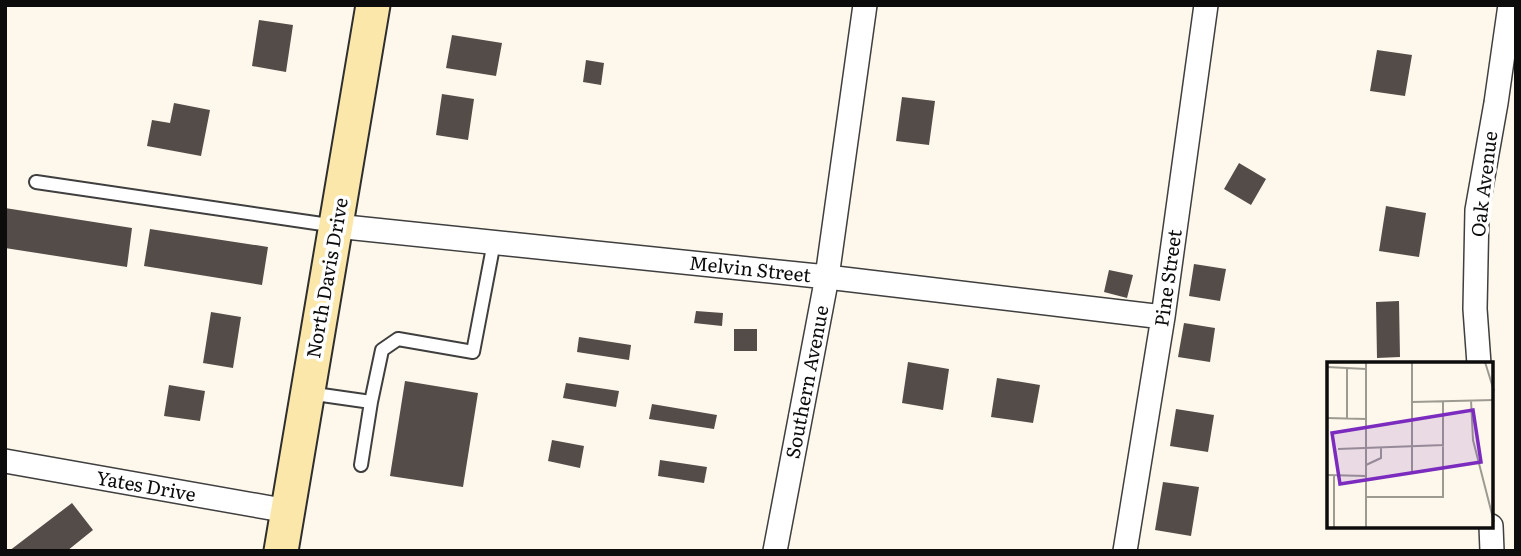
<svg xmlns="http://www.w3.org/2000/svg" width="1521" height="556" viewBox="0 0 1521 556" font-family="Literata,serif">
<rect width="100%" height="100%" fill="#fef8ec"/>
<!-- building -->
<path fill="#544c49" d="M259,20L293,25L286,72L252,66Z
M452,35L502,43L496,76L446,68Z
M1377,50L1412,55L1405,96L1370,91Z
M586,60L604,63L601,85L583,82Z
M442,94L474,99L468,140L436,135Z
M902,97L935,101L929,145L896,141Z
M174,103L210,110L201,156L147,146L152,120L170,123Z
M1239,163L1266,179L1251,205L1224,189Z
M1386,206L1426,213L1419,257L1379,251Z
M5,208L132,228L127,267L5,248Z
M150,229L268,247L262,285L144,266Z
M1194,264L1226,269L1220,301L1189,296Z
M1109,270L1133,275L1127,298L1104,292Z
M1399,301L1400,357L1377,358L1376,302Z
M696,311L723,313L722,326L694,323Z
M211,312L241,317L233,368L203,363Z
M1184,323L1215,328L1210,362L1178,357Z
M734,329H757V351H734Z
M579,337L631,345L629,360L577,352Z
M908,362L949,369L943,410L902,403Z
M997,378L1040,385L1033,423L991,417Z
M405,381L478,393L463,487L390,476Z
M566,383L619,391L616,407L563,398Z
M169,385L205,391L200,421L164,416Z
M652,404L717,415L714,429L649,419Z
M1176,409L1214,415L1208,452L1170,446Z
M552,440L584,446L580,468L548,461Z
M660,460L707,467L704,483L658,476Z
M1163,482L1199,487L1191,536L1155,530Z
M72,503L93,530L67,551H9Z"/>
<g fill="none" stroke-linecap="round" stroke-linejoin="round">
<!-- service casing -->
<g stroke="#3f3f3f" stroke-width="16">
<path id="service" d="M36,182L336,226
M308,393L371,402L382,350L398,339L473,352L494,242
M361,465L371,402"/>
</g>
<!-- minor casing -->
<g stroke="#3f3f3f" stroke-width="26">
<path id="minor" d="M336,226L827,277L1163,317
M1479,364L1475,309L1477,210L1496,103L1510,5
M5,461L288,511
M1491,526L1492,551
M775,551L827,277L865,5
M1125,551L1163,317L1206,5"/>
</g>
<!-- secondary casing -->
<g stroke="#2e2e2e" stroke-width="37">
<path id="secondary" d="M281,551L373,5"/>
</g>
<!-- service -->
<use href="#service" stroke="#fff" stroke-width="12"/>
<!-- minor -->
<use href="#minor" stroke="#fff" stroke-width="23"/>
<!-- secondary -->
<use href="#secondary" stroke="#fbe7aa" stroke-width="33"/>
</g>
<g text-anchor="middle" stroke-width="7" stroke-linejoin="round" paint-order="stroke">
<!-- street labels -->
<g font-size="19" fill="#0c0c0c" stroke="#fff">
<text transform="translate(1484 184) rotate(-83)" y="7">Oak Avenue</text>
<text transform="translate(750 269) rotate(6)" y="7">Melvin Street</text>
<text transform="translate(327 278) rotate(-80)" y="7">North Davis Drive</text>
<text transform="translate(1168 278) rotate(-82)" y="7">Pine Street</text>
<text transform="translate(807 382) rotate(-79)" y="7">Southern Avenue</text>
<text transform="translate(146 486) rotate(10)" y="7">Yates Drive</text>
</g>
</g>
<!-- overview -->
<g transform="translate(1327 362)">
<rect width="166" height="166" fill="#fef8ec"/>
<path fill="none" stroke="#9d9a92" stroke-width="2" d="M158,0L167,29M0,5L39,7M144,38L146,78L167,160M85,40L167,38M0,56L39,57M20,56V7M11,87L117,83M39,103L54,96V86M85,112V0M0,113L39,114M39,135H116V39M7,166V113M39,166V0"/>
<path fill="#7b2cbf" fill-opacity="0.15" stroke="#7b2cbf" stroke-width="3.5" d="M146,48L154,100L13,122L5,71Z"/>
<rect width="166" height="166" fill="none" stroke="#0c0c0c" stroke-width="3.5"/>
</g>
<!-- border -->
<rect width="1521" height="556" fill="none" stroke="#0c0c0c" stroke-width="14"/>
</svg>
